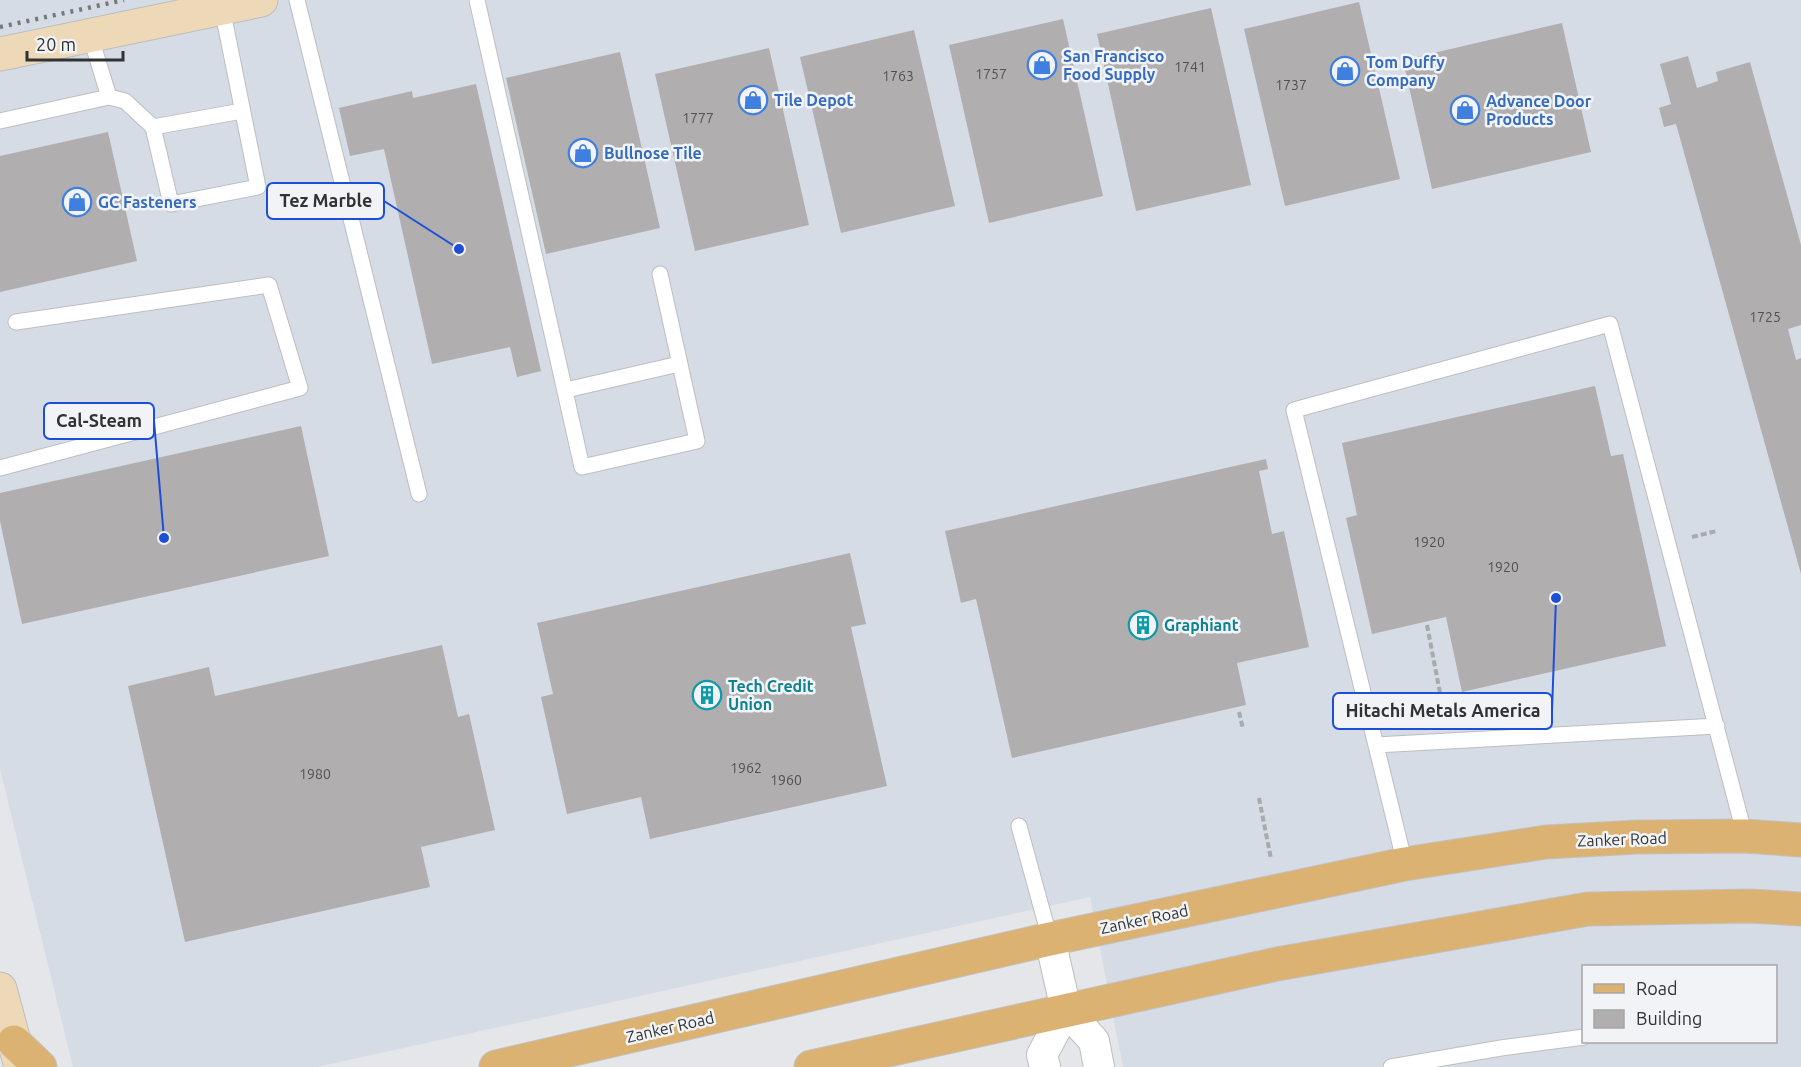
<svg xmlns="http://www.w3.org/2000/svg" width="1801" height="1067" viewBox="0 0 1801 1067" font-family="Ubuntu,sans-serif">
<rect width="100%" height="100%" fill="#e4e6e9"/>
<!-- built -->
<path fill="#d5dce5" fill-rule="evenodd" d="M0,0H1801V1067H1123L1090,897L317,1067H73L0,769ZM1584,966H1776V1042H1584Z"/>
<!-- building -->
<path fill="#b1aeb0" d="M1359,2L1400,179L1285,206L1244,29Z
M1211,8L1251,185L1136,211L1097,34Z
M1063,19L1103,196L989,223L949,45Z
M1562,23L1591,152L1432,189L1403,60Z
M914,30L955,206L841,233L800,57Z
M769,48L809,225L695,251L655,74Z
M620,52L660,228L546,254L506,78Z
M1688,56L1697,88L1718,81L1716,72L1750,62L1801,245V325L1788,329L1796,360L1801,358V574L1678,131L1676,124L1664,127L1659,108L1671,104L1660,64Z
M476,84L541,371L517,377L510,347L432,364L384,149L350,156L339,108L412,91L413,98Z
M108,132L137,261L0,292V156Z
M1595,386L1611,456L1623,454L1666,646L1462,692L1446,617L1372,634L1346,518L1357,515L1342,443Z
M301,426L329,556L22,624L0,521V493Z
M1266,459L1268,469L1259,471L1272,534L1284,531L1309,647L1237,663L1246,705L1012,758L976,599L961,603L945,531Z
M850,553L866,624L851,627L887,786L650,839L641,797L567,814L541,697L553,694L537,623Z
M442,645L458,717L469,714L495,830L421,847L430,887L185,942L128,686L209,667L215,696Z"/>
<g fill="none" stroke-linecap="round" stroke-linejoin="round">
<!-- lane casing -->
<g stroke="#bcbec0" stroke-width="17">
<path id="lane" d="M297,0L419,494
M477,0L582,467L697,441L660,274
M109,97L125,101L153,127L171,204L258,187L222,8
M0,121L109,97L90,35
M153,127L242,111
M566,390L679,364
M0,468L300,388L269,285L16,322
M1376,745L1717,726
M1019,826L1050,939
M1405,864L1294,410L1610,324L1745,836
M1391,1067L1501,1048L1584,1037"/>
</g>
<!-- street casing -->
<g stroke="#bcbec0" stroke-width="32">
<path id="street" d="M1050,939L1066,1010L1094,1041L1099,1067
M1045,1067L1042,1055L1066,1010"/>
</g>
<!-- secondary casing -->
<g stroke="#bcbec0" stroke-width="35">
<path id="secondary" d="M0,54L261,0
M0,989L21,1067"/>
</g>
<!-- primary casing -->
<g stroke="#c1c2c2" stroke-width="35">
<path id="primary" d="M14,1042L40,1067
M496,1067L1050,939L1405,864L1546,842L1638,837L1745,836L1801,840
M811,1067L1277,964L1588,909L1750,906L1801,909"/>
</g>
<!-- path -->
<path stroke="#a8aaac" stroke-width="4" stroke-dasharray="6 3" stroke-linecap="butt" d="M1692,537L1717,531
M1427,625L1445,719
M1239,712L1243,729
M1259,798L1271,859"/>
<!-- lane -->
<use href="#lane" stroke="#fff" stroke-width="15"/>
<!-- street -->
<use href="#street" stroke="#fff" stroke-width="30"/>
<!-- secondary -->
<use href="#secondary" stroke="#edd8b8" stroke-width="33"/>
<!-- primary -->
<use href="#primary" stroke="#dcb272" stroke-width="33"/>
<!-- rail -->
<path stroke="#77787a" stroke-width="4.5" stroke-dasharray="3 6" stroke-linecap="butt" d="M0,27L124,0"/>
</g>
<!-- icons -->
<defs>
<g id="shop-ring" transform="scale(1.5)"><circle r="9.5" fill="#f1f3f6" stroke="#3f7fe0" stroke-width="1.5"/><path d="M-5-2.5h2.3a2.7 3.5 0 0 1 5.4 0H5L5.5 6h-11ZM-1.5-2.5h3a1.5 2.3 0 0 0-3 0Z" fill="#3f7fe0"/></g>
<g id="building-ring" transform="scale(1.5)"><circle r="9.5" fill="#f1f3f6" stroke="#0f9aa8" stroke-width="1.5"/><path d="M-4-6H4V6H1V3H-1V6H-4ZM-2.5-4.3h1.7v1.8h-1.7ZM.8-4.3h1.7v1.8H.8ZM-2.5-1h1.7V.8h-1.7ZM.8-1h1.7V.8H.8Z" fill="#0f9aa8"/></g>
</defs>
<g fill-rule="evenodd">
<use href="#shop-ring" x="1042" y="65"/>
<use href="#shop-ring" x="1345" y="71"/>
<use href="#shop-ring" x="753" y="100"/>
<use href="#shop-ring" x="1465" y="110"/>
<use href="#shop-ring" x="583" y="153"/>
<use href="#shop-ring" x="77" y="202"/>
<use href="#building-ring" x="1143" y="625"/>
<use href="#building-ring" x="707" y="695"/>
</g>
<g text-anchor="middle" stroke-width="5" stroke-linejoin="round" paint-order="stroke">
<!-- number labels -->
<g font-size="14" fill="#515152">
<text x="1190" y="72">1741</text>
<text x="991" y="79">1757</text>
<text x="898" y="81">1763</text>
<text x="1291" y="90">1737</text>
<text x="698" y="123">1777</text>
<text x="1765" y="322">1725</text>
<text x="1429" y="547">1920</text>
<text x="1503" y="572">1920</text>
<text x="746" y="773">1962</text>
<text x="315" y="779">1980</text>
<text x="786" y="785">1960</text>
</g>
<!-- shop labels -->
<g font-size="16" font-weight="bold" fill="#366cbe" stroke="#f1f3f6" text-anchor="start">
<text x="1063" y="62">San Francisco<tspan x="1063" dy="18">Food Supply</tspan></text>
<text x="1366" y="68">Tom Duffy<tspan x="1366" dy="18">Company</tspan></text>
<text x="774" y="106">Tile Depot</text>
<text x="1486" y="107">Advance Door<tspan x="1486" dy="18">Products</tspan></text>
<text x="604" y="159">Bullnose Tile</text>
<text x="98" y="208">GC Fasteners</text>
</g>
<!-- culture labels -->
<g font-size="16" font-weight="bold" fill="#0d838f" stroke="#f1f3f6" text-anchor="start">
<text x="1164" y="631">Graphiant</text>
<text x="728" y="692">Tech Credit<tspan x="728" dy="18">Union</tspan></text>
</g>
<!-- street labels -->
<g font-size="16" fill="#313233" stroke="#f1f3f6">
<text transform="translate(1622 839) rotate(-2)" y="6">Zanker Road</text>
<text transform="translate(1144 919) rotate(-12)" y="6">Zanker Road</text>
<text transform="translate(670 1027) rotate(-13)" y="6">Zanker Road</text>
</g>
</g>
<!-- callouts -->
<path fill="none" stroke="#1d4ed8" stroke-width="2" d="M459 249L384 201M164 538L154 421M1556 598L1552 711"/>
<g fill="#1d4ed8" stroke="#f1f3f6" stroke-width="2">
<circle cx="459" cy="249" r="6"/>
<circle cx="164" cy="538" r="6"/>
<circle cx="1556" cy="598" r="6"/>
</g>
<g fill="#f1f3f6" stroke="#1d4ed8" stroke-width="2">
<rect x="267" y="183" width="117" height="36" rx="6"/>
<rect x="44" y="403" width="110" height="36" rx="6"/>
<rect x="1333" y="693" width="219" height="36" rx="6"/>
</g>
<g font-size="18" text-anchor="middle" font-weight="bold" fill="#313233">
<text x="326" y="207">Tez Marble</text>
<text x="99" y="427">Cal-Steam</text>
<text x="1443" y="717">Hitachi Metals America</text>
</g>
<!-- legend -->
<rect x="1582" y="965" width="195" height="78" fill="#f1f3f6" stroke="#a4a6a8" stroke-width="1.5"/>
<rect x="1594" y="984" width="30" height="9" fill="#dcb272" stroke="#a4a6a8" stroke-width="1.5"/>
<text x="1636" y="995" font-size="18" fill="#313233">Road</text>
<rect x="1594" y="1010" width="30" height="18" fill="#b1aeb0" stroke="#a4a6a8" stroke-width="1.5"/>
<text x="1636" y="1025" font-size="18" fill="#313233">Building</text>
<!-- scale -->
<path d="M27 51v9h96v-9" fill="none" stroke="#313233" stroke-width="3"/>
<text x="36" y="51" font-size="18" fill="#313233" stroke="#f1f3f6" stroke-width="4.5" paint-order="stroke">20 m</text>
</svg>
